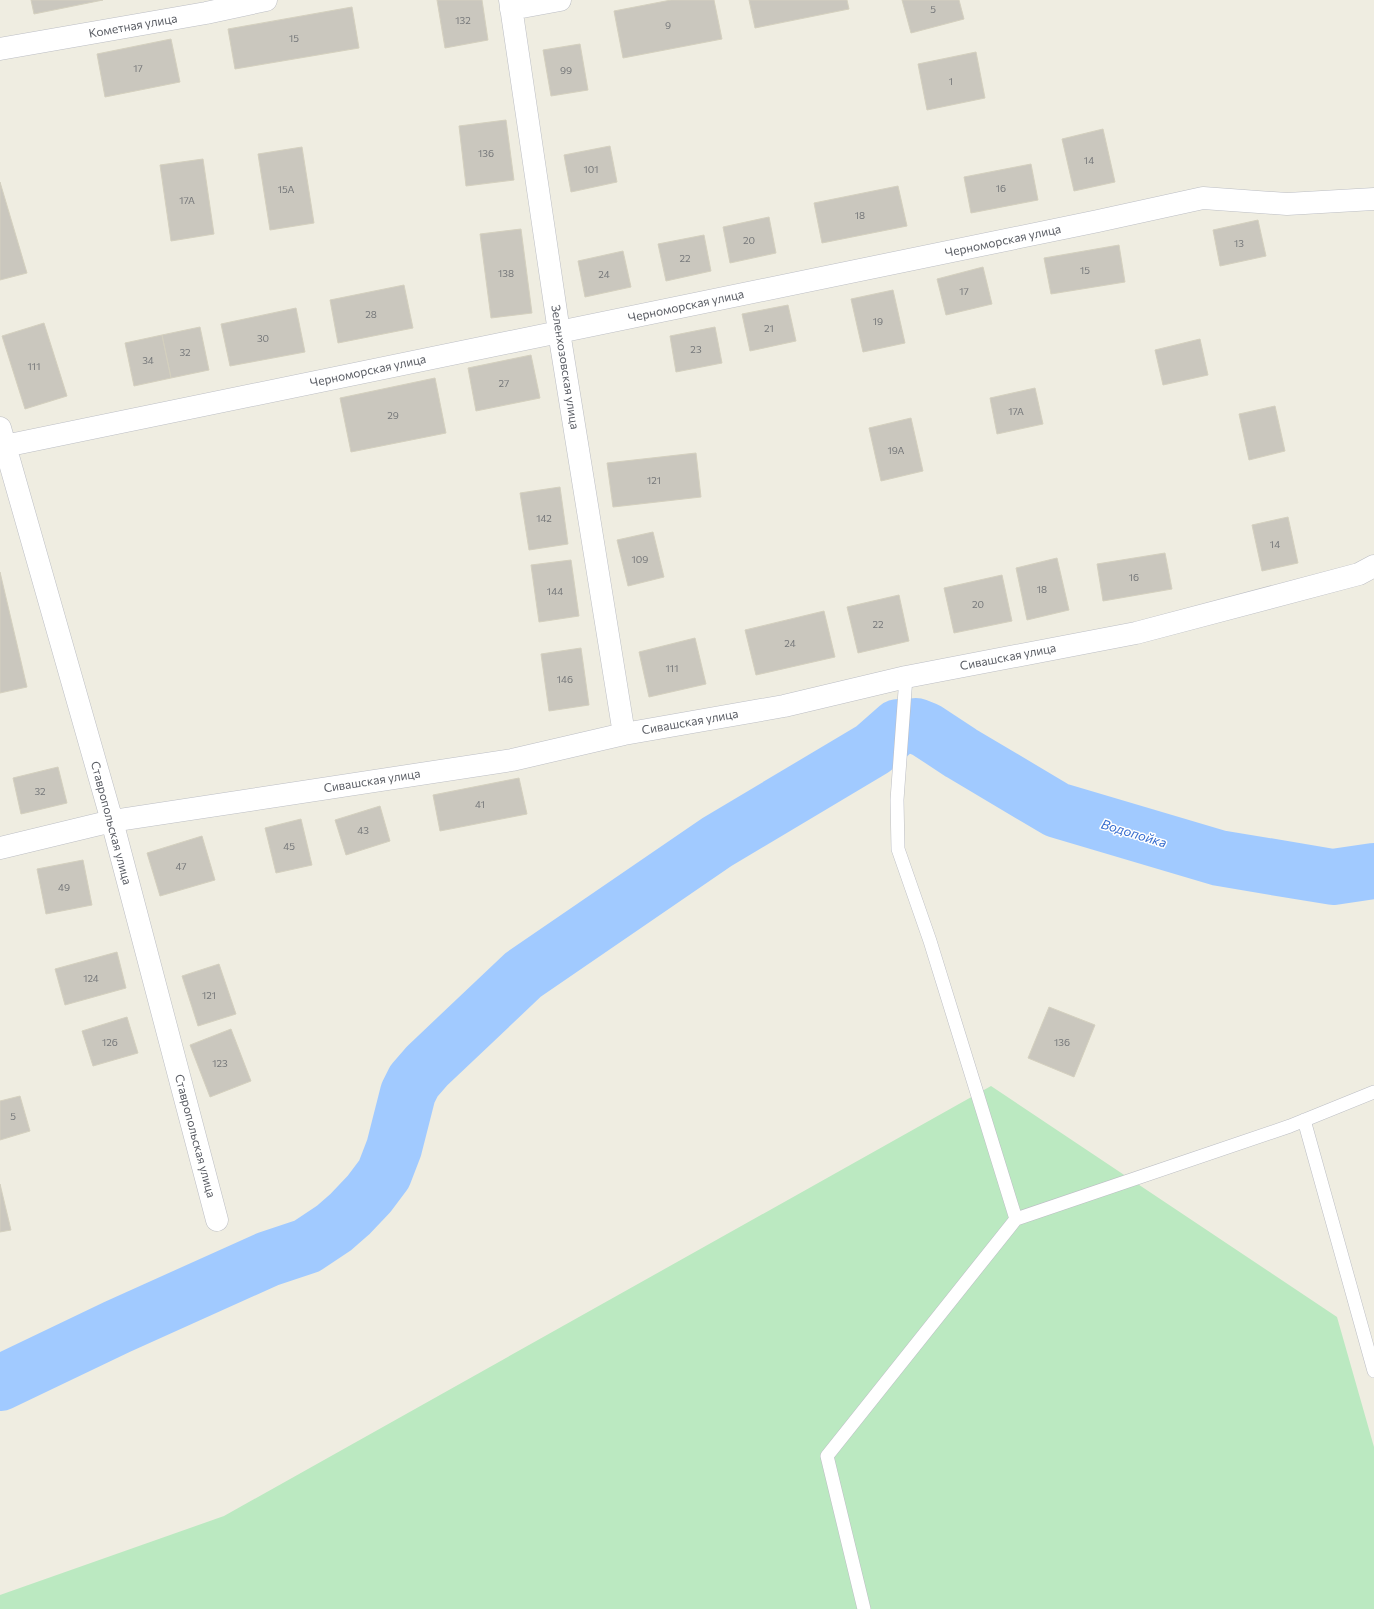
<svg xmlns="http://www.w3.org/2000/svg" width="1374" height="1609" viewBox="0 0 1374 1609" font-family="Commissioner,sans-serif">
<rect width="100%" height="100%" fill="#efede1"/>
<!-- green -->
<path fill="#bbe9c1" d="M991,1086L1337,1317L1374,1447V1609H0V1595L224,1516Z"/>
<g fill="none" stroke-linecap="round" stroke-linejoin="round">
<!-- river -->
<path stroke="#a1caff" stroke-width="56" d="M916,726L926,730L961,753L1057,810L1219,858L1333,877L1374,871
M0,1383L117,1327L268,1259L307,1246L334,1228L350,1214L369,1194L384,1174L394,1148L408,1093L414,1081L427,1066L523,975L717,842L873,749L898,727"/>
</g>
<!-- building -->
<path fill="#cac7be" stroke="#d4d0bf" d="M31,0H103L34,14Z
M437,0H482L488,40L445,48Z
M671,0H714L722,39L623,58L614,11Z
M749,0H847L849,9L755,28Z
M902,0H959L964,19L911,33Z
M352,7L359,48L235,69L228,29Z
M171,39L180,82L105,97L97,54Z
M580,44L588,90L551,96L543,50Z
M976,52L985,98L927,110L918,64Z
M506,120L514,180L466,186L459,126Z
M1103,129L1115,182L1074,191L1062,139Z
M610,146L617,182L571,192L564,155Z
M302,147L314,223L270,230L258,154Z
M203,159L214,234L171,241L160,165Z
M1031,164L1038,200L971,213L964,177Z
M0,182L27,273L0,280Z
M898,186L907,226L822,243L814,203Z
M769,217L776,253L730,263L723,227Z
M1258,220L1266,256L1220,266L1213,230Z
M521,229L532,313L491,318L480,234Z
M704,235L711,271L666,281L658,244Z
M1119,245L1125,282L1051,294L1044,258Z
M623,251L631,287L585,297L578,261Z
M983,267L992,304L946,315L937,279Z
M404,285L413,328L338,343L330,300Z
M893,290L905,343L863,352L851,299Z
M788,305L796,341L750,351L742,314Z
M296,308L305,352L230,366L221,324Z
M44,323L67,396L25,409L2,336Z
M200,327L209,370L171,378L162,335Z
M715,327L722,363L676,372L670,336Z
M162,335L171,378L134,386L125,343Z
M1200,339L1208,375L1163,385L1155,350Z
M531,355L540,398L476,411L468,368Z
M435,378L446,433L351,452L340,398Z
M1035,388L1043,424L997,434L990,398Z
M1275,406L1285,451L1249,460L1239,414Z
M911,418L923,471L881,481L869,428Z
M696,453L701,497L613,507L607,463Z
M560,487L568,544L529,550L520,493Z
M1288,517L1298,563L1262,571L1252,525Z
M653,532L664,577L628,586L617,540Z
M1165,553L1172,589L1103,601L1097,564Z
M1057,558L1069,610L1027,620L1016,568Z
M571,560L579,616L539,622L531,565Z
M0,572L27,687L0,693Z
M1002,575L1012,621L954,633L944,588Z
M899,595L909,641L858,653L847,607Z
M824,611L835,657L756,675L745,630Z
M695,638L706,684L649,697L639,652Z
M581,648L589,705L549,711L541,654Z
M58,767L67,803L21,814L13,778Z
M519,778L527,814L440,831L433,795Z
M380,806L390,841L346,855L335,820Z
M301,819L312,865L276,873L265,828Z
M202,836L215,880L160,896L147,853Z
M83,860L92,905L46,914L37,869Z
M117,952L126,988L65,1005L55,969Z
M219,964L236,1014L198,1026L182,976Z
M1049,1007L1095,1025L1074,1077L1028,1058Z
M127,1017L138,1053L93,1066L82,1031Z
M231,1029L251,1081L210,1097L190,1045Z
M20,1096L30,1131L0,1140V1101Z
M0,1184L11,1230L0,1232Z"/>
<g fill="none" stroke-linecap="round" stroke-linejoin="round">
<!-- service casing -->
<g stroke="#bcbec4" stroke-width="14">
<path id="service" d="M906,677L897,800L898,849L930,941L1016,1219
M1304,1120L1374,1371
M864,1609L827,1456L1016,1219L1290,1126L1374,1092"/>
</g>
<!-- minor casing -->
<g stroke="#bcbec4" stroke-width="23">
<path id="minor" d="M510,0L559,332L624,734
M511,9L560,0
M0,49L206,13L266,0
M0,428L112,821L217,1220
M0,447L1098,221L1203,198L1287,204L1374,199
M0,848L112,821L512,760L624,734L784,706L906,677L1136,633L1359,574L1374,566"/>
</g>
<!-- service -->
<use href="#service" stroke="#fff" stroke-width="13"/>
<!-- minor -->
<use href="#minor" stroke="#fff" stroke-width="22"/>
</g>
<g text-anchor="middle" stroke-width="3" stroke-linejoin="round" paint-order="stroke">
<!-- number labels -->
<g font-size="10" fill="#76787a">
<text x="933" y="13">5</text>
<text x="463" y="24">132</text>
<text x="668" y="29">9</text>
<text x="294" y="42">15</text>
<text x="138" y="72">17</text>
<text x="566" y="74">99</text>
<text x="951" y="85">1</text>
<text x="486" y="157">136</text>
<text x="1089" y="164">14</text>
<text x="591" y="173">101</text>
<text x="1001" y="192">16</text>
<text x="286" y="193">15А</text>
<text x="187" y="204">17А</text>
<text x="860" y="219">18</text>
<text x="749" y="244">20</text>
<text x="1239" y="247">13</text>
<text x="685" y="262">22</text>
<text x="1085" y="274">15</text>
<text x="506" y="277">138</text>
<text x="604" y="278">24</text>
<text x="964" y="295">17</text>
<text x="371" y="318">28</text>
<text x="878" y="325">19</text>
<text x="769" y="332">21</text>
<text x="263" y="342">30</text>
<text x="696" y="353">23</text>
<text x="185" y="356">32</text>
<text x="148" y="364">34</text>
<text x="34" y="370">111</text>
<text x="504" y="387">27</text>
<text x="1016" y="415">17А</text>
<text x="393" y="419">29</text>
<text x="896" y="454">19А</text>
<text x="654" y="484">121</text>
<text x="544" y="522">142</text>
<text x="1275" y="548">14</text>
<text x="640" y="563">109</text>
<text x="1134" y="581">16</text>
<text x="1042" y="593">18</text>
<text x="555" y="595">144</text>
<text x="978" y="608">20</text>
<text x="878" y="628">22</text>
<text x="790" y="647">24</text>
<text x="672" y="672">111</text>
<text x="565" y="683">146</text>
<text x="40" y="795">32</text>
<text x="480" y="808">41</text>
<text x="363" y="834">43</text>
<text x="289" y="850">45</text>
<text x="181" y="870">47</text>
<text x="64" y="891">49</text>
<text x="91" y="982">124</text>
<text x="209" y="999">121</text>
<text x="110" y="1046">126</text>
<text x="1062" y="1046">136</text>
<text x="220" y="1067">123</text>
<text x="13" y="1120">5</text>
</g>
<!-- street labels -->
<g font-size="12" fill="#5a5d64" stroke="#fff">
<text transform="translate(133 26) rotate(-10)" y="4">Кометная улица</text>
<text transform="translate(1003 241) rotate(-12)" y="4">Черноморская улица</text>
<text transform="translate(686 306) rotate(-12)" y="4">Черноморская улица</text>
<text transform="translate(565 367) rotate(81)" y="4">Зеленхозовская улица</text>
<text transform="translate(368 371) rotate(-12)" y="4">Черноморская улица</text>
<text transform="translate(1008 657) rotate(-11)" y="4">Сивашская улица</text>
<text transform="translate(690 722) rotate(-10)" y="4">Сивашская улица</text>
<text transform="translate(372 781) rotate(-9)" y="4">Сивашская улица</text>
<text transform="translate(111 823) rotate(75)" y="4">Ставропольская улица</text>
<text transform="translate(195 1136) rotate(75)" y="4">Ставропольская улица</text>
</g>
<!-- water labels -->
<g font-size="13" font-style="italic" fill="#376dcf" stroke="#fff">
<text transform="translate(1134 833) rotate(17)" y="5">Водопойка</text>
</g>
</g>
</svg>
